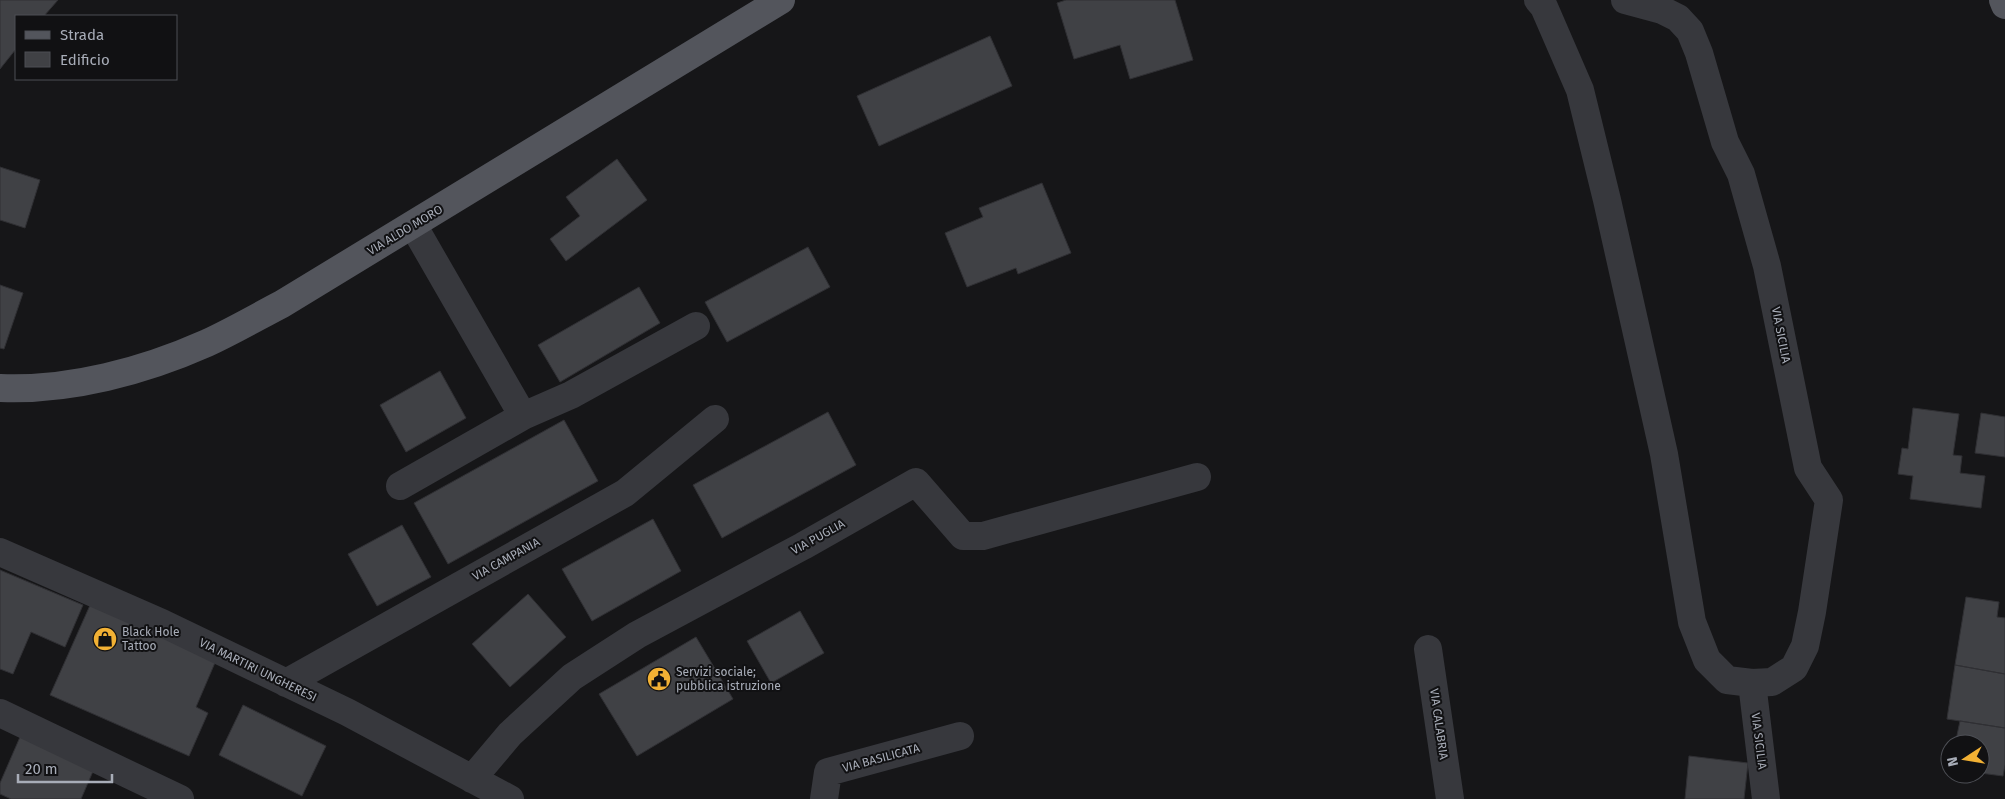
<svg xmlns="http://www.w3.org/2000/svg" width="2005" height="799" viewBox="0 0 2005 799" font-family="'Fira Sans',sans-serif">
<rect width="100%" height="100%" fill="#161618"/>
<!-- building -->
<path fill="#404145" stroke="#303034" d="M0,0H58L44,16H16V49L0,69Z
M1066,0H1175L1193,60L1130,79L1120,45L1074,59L1057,3Z
M990,36L1012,86L879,146L857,96Z
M617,159L647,200L566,261L550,239L580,216L566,197Z
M0,167L40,180L25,228L0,220Z
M1042,183L1071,253L1018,274L1016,268L967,287L945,233L983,217L979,208Z
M808,247L830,287L727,342L705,302Z
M0,285L23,293L4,349L0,348Z
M639,287L660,323L560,382L538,345Z
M440,371L466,418L406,452L380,405Z
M1913,408L1959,414L1953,455L1962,456L1960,473L1985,476L1981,508L1910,499L1913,476L1898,474L1902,448L1908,449Z
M828,412L856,465L722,538L693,485Z
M1981,413L2005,417V457L1975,453Z
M564,420L598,481L448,564L414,503Z
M653,519L681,571L592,621L562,569Z
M402,525L431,577L377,606L348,554Z
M0,570L83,605L65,647L31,632L13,674L0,669Z
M528,594L566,637L510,687L472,644Z
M1966,597L1999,602L1997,617L2005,618V674L1955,665Z
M91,603L217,658L196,707L208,713L189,756L50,695Z
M800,611L824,653L771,683L747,641Z
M696,637L733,699L637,756L599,694Z
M1955,665L2005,674V728L1947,719Z
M243,705L326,746L302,796L219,755Z
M1960,721L2005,728V765L2003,776L1980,773V744H1966V742L1956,740Z
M20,737L94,769L81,799H11L0,794V783Z
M1689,756L1748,763L1744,799H1685Z"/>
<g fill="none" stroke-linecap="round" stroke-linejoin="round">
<!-- minor -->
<path stroke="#37383d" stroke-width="28" d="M1538,0L1544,7L1580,90L1607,200L1664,454L1692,622L1707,660L1727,680L1752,683L1772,682L1794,668L1805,646L1812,612L1829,500L1808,468L1767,266L1741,174L1725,142L1699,53L1690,31L1678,18L1662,10L1625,0
M413,225L523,416L571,395L696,326
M400,486L523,416
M0,552L162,623L347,712L510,799
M1428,649L1450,799
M286,683L625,493L715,419
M1752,683L1766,799
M0,713L180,799
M472,779L510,734L572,677L637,635L803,546L916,482L963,536H983L1197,477
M824,799L828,772L960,736"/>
<!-- major -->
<path stroke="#53555c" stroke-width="28" d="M2003,0L2005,5
M0,388C70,391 144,371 207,343C233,331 257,317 282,304L781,0"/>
</g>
<!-- icons -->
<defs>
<g id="shop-disc" transform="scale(1.25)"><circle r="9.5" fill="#f2b134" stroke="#111113"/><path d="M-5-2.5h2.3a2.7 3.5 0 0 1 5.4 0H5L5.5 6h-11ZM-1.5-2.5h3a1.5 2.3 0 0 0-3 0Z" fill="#111"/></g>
<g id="civic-disc" transform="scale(1.25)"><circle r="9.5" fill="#f2b134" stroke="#111113"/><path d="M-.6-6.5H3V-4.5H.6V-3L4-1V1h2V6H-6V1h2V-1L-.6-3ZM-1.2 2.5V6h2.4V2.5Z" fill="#111"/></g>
</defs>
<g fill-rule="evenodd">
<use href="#shop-disc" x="105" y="639"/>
<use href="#civic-disc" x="659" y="679"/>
</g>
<g text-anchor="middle" stroke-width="4" stroke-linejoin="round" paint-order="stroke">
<!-- street labels -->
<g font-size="12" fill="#a8adb8" stroke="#111113">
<text transform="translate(405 230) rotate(-31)" y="4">VIA ALDO MORO</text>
<text transform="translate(1781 335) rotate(79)" y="4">VIA SICILIA</text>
<text transform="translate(818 537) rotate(-29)" y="4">VIA PUGLIA</text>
<text transform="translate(506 559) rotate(-29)" y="4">VIA CAMPANIA</text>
<text transform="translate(258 670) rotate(26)" y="4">VIA MARTIRI UNGHERESI</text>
<text transform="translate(1439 724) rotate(82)" y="4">VIA CALABRIA</text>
<text transform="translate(1759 741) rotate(83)" y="4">VIA SICILIA</text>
<text transform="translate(881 758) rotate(-15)" y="4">VIA BASILICATA</text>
</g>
<!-- poi labels -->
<g font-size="12" fill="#a8adb8" stroke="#111113" text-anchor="start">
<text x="122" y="636">Black Hole<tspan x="122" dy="14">Tattoo</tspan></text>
<text x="676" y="676">Servizi sociale;<tspan x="676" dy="14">pubblica istruzione</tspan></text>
</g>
</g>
<!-- legend -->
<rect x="15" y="15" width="162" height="65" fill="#111113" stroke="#4d4f55"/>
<rect x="25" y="31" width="25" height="8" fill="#53555c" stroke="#4d4f55"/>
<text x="60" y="40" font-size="15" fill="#a8adb8">Strada</text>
<rect x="25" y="52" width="25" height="15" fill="#404145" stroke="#4d4f55"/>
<text x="60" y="65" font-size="15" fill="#a8adb8">Edificio</text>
<!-- north arrow -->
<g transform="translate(1965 759) rotate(258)"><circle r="24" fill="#111113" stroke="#4d4f55"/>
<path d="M0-4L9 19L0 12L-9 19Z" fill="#f2b134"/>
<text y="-8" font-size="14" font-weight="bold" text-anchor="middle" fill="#a8adb8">N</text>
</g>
<!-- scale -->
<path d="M18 774v8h94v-8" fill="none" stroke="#a8adb8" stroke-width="2.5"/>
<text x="25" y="774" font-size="15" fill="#a8adb8" stroke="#111113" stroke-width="4" paint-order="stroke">20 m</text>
</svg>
